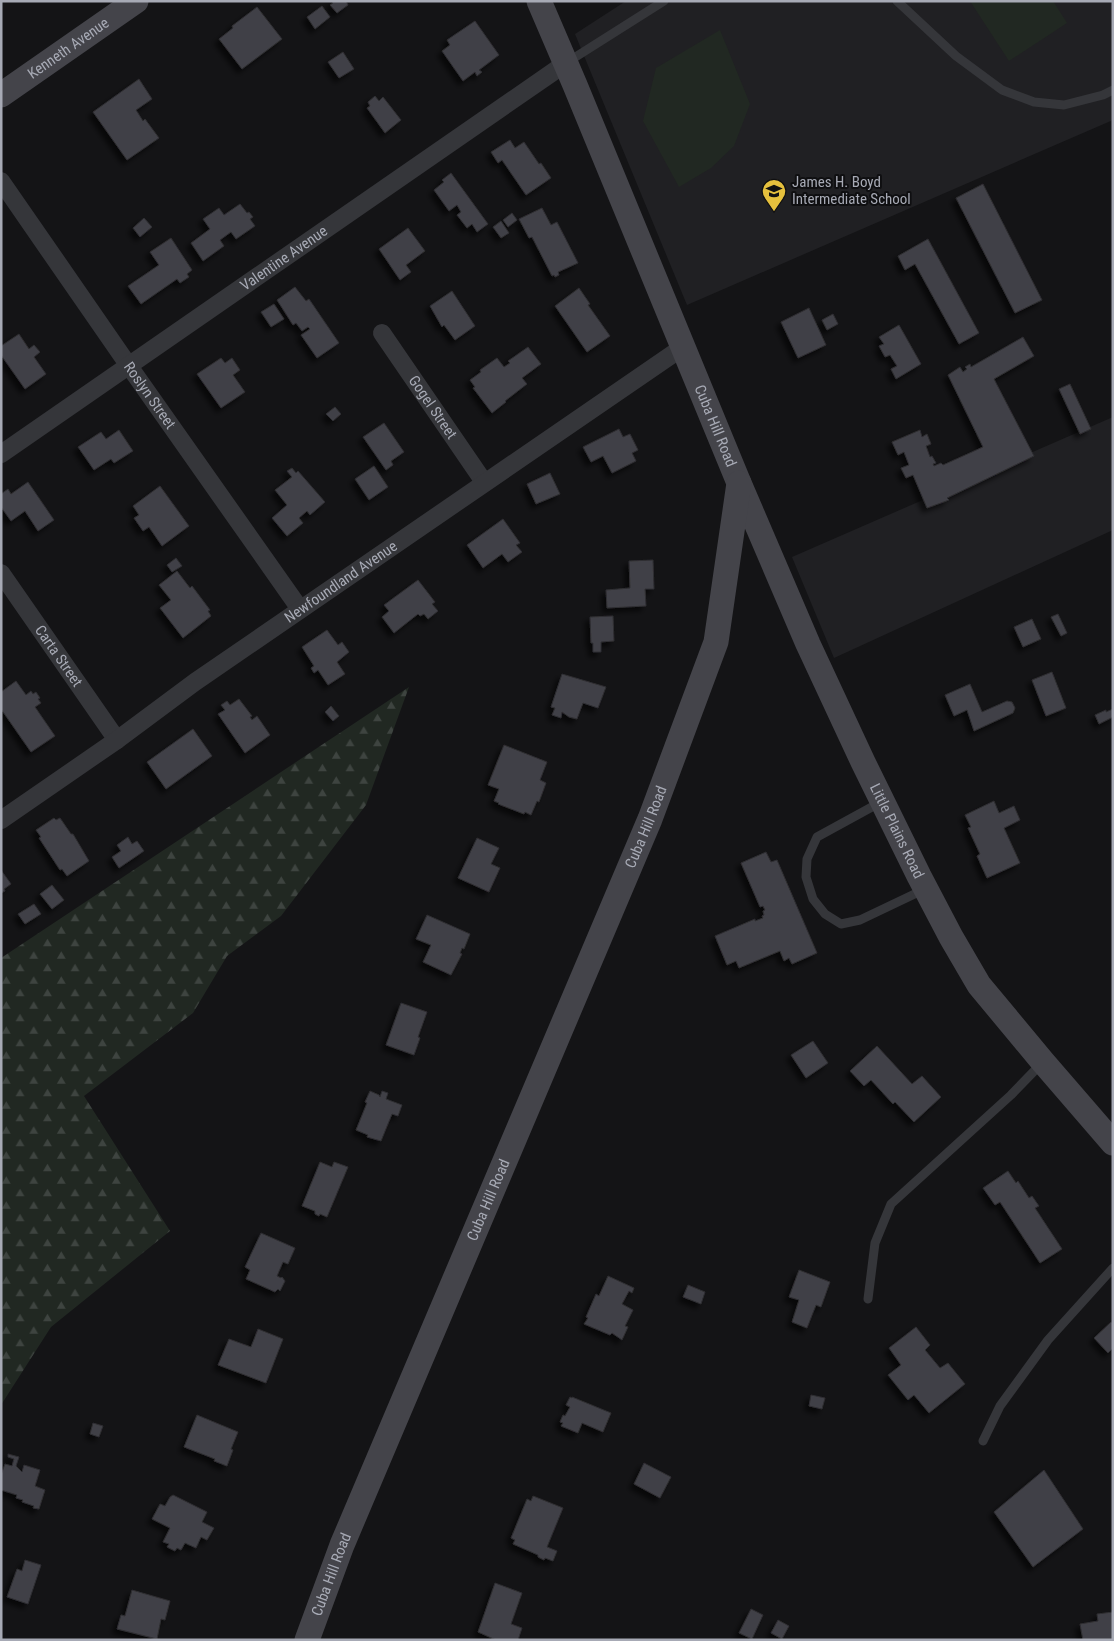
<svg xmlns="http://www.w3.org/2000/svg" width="1114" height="1641" viewBox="0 0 1114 1641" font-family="'Roboto Condensed',sans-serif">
<defs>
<pattern id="forest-firs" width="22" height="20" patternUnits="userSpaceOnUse" patternTransform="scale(1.25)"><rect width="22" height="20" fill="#212822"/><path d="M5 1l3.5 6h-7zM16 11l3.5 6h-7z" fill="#3e4440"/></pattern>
<filter id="shadow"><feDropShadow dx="-4.5" dy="4.5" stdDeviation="2.5" flood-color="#0009"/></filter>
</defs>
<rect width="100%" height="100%" fill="#141416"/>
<!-- built -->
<path fill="#202023" d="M626,1H1113V120L687,305L575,34Z
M1113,417V530L834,658L792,557Z"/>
<!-- forest -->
<path fill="url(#forest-firs)" d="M409,687L366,805L281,916L227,956L193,1013L84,1096L170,1231L51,1327L1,1405V958Z"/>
<!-- park -->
<path fill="#212822" d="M970,1H1053L1067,23L1009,61Z
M720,30L750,104L734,146L711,168L679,187L643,121L656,68Z"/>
<!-- building -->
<path fill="#414146" stroke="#2f2e32" filter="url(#shadow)" d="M331,1H346L348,5L337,13L330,5L333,3Z
M322,6L330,17L315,29L307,17Z
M257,7L282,39L242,69L219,39L233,28L232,26Z
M475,21L499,55L479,70L482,72L477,76L475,72L463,81L442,51L450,45L447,40Z
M343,52L354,69L339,78L328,62Z
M139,79L152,99L136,110L143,121L145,119L159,138L127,160L93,112Z
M375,96L379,101L383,97L401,120L385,133L367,108L370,106L368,102Z
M510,140L515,148L524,142L539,164L541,163L551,178L526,195L502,160L498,163L491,152Z
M451,173L488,224L477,232L472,224L467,228L457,215L461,212L457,205L449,211L434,190L444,182L442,180Z
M983,184L1042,300L1015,313L956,198Z
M240,204L247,213L249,212L253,217L250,219L255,226L236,239L231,232L220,240L224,246L203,261L191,243L210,229L203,219L219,208L224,215Z
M542,208L551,225L557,222L578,263L558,272L559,275L555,277L554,275L552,276L532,237L529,238L519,219Z
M512,213L517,220L508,227L503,220Z
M144,218L152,227L140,237L133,228Z
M501,221L509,233L501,238L493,227Z
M408,228L425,251L406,265L411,272L400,280L379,249Z
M171,238L192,270L187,274L189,277L180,283L177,279L141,304L128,286L159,265L150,252Z
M928,239L979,333L959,344L915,264L905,270L898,256Z
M295,287L306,301L309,299L339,343L317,358L301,335L310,329L308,327L302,331L296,323L293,325L277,300Z
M579,288L590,304L588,305L610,336L587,352L555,306Z
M452,291L475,326L455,340L444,325L442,327L430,306Z
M274,304L284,319L271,327L261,312Z
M809,308L826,345L798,358L781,322Z
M833,314L838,324L827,330L822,320Z
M899,325L921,364L896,379L891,369L897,366L890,355L885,357L879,346L884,344L879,337Z
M19,334L29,349L34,345L40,352L34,357L46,374L25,389L1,355V346Z
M1023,337L1034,356L994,379L1034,456L947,498L949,500L927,508L913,475L906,478L901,468L909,465L904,452L898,455L892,442L920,430L922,437L927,434L931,444L926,446L930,457L932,456L936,463L933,464L934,466L941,463L943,465L983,447L948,375L960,367L963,372L967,369L965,367L970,364L971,367Z
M528,347L541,364L522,378L527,384L505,401L506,402L492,413L473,388L475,387L470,380L481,372L480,370L497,358L504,367L510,363L508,361Z
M221,358L225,363L232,358L240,370L233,375L245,392L221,408L197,374Z
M1070,384L1091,429L1080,434L1059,389Z
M335,407L341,414L333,421L326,414Z
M384,423L404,452L391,461L393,465L386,470L363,437Z
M619,429L623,437L630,434L638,450L632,453L636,461L612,473L603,456L591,462L583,447Z
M119,430L133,451L114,463L111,459L94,470L78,447L101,432L106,439Z
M374,466L388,487L369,500L355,479Z
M292,468L296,473L298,471L325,502L310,515L307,511L299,518L303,523L287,536L272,518L287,505L275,490L292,477L287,471Z
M550,473L560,494L536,504L527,484Z
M28,482L54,520L38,531L25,511L11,521L1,507V494L8,489L11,494Z
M160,486L189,526L162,546L149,527L143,531L134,518L139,515L133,506Z
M503,519L520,543L516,545L522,552L508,562L502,554L483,568L467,545Z
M176,558L182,566L172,572L167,565Z
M653,560L654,589H645L646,606L607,608L606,590L630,588L629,561Z
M177,571L190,588L192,586L210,610L208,611L211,616L183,638L160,608L171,600L159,585Z
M418,580L435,602L432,604L438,611L428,619L424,614L420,616L418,614L394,633L382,617L389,611L384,605Z
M1058,614L1067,633L1061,636L1051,617Z
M613,616L614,641L601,642V652H593V643H591L590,617Z
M1032,619L1041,639L1023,647L1014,627Z
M327,630L338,645L342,642L349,652L337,662L345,674L328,685L318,670L314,673L311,668L314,666L302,647Z
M1052,672L1066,708L1046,716L1032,680Z
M562,674L606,687L598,708L583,703L577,719L569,717L562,712L561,718L552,715L555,708L551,707Z
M16,681L26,695L31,691L33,694L36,692L40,698L38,699L41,703L35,707L55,736L31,752L1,709V692Z
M970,684L982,712L1007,701L1012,702L1015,708L1013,713L974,731L967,710L954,716L945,695Z
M239,699L252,716L250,717L252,720L257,716L270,735L245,753L218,714L225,710L221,705L227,701L230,705Z
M331,706L339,716L333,721L325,712Z
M1113,709V717L1099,724L1095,715L1106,710V712Z
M193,729L212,756L166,789L147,762Z
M504,745L547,762L540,780L546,783L539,802L537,801L531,815L525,812L524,814L498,804L499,803L494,801L499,789L488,785Z
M994,801L999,813L1014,806L1020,820L1004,828L1020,863L987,878L977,856L980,854L968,828L971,827L965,815Z
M54,818L56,820L60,818L71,834H73L89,861L67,876L62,869L60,870L39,838L41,837L36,830Z
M128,837L132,844L137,841L144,851L119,868L112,857L121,851L117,845Z
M477,838L499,848L491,864L500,868L489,892L458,878Z
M766,852L771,862L777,860L817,953L792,964L789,958L784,961L780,951L739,968L736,961L727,965L715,936L755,919V921L763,918L762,916L764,915L763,911L765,910L763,906L760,907L741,863Z
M1,870L11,884L4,889L5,891L1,893Z
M52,885L64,900L52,909L40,894Z
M34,904L41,914L25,924L18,914Z
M427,915L470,934L464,949L462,948L460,953L462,954L451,975L423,962L431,945L416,939Z
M401,1003L427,1012L418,1037L420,1038L414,1055L386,1045Z
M813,1041L828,1063L806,1078L791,1055Z
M877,1046L912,1084L922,1076L941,1097L914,1122L895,1102L893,1104L871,1080L864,1086L850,1071Z
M370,1091L379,1095L380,1097L382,1091L388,1093L386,1099L402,1105L398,1116L392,1114L381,1141L367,1137L368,1135L356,1130L367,1103L365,1102Z
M320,1162L332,1167L334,1162L348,1167L327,1217L320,1214L319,1216L315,1214V1211L302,1206Z
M1008,1171L1016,1183L1018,1181L1029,1198L1032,1196L1039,1206L1035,1208L1062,1249L1040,1263L1000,1202L995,1205L983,1188Z
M261,1233L295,1248L288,1264L283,1262L277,1276L281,1278L282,1277L285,1281L280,1291L278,1289L275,1292L246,1279L250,1270L245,1267Z
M799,1270L830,1282L821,1307L816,1305L807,1328L792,1322L799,1300L789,1297Z
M608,1276L634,1288L632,1293L629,1291L622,1304L633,1310L625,1326L628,1327L622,1340L612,1333L610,1335L584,1324L588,1318L586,1317L596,1294L599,1296Z
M688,1285L705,1292L701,1304L683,1297Z
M1111,1322L1113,1323V1350L1112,1349L1108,1353L1094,1338Z
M916,1327L930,1345L925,1350L940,1368L948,1363L965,1384L929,1413L914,1395L908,1400L888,1375L901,1365L889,1348Z
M258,1329L283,1339L266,1383L218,1365L229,1339L251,1347Z
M811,1395L825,1398L822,1409L809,1406Z
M570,1397L572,1398V1397L611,1413L603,1432L582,1423L578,1433L561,1426L563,1423L560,1422L563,1415L565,1416L570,1407L566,1405Z
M197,1415L238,1432L231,1449L233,1450L227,1466L214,1461L215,1459L184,1447Z
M93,1423L103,1426L99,1437L90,1434Z
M8,1454L19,1457L16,1466L22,1472L24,1465L40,1470L35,1486L45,1490L39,1509L33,1508L34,1506L22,1502L23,1500L16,1498L17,1495L1,1490V1475L5,1464L12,1466L14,1459L8,1457Z
M644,1463L671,1477L660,1498L634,1484Z
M1044,1470L1083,1529L1033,1567L994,1512Z
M173,1495L207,1512L202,1522L214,1528L207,1540L201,1537L196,1548L185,1543L181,1550L177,1548L175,1551L167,1547L169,1544L163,1542L170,1528L152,1519L160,1504L165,1506L170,1497Z
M533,1496L563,1508L547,1547L557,1551L553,1561L545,1558L544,1560L538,1557V1555L513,1544L515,1540L511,1538L527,1499L531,1501Z
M25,1560L41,1565L28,1604L7,1597L17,1569L22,1571Z
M495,1583L522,1593L511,1624L522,1628L518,1640H496L478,1632Z
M132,1590L170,1601L165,1620L161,1619L157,1639L117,1629L121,1615L125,1616Z
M751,1609L763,1615L752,1639L739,1633Z
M1113,1612V1640H1083L1080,1624L1098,1621L1097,1614Z
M778,1620L789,1626L782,1639L771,1633Z"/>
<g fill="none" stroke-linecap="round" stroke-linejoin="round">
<!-- lane -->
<path stroke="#35363a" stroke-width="9" d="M897,1L956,56L1002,90L1034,102L1064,105L1103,95L1113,90
M566,63L664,1
M881,802L817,837L807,859L806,877L813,899L825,914L841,924L860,920L923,890
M868,1299L875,1243L891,1204L1011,1095L1042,1063
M983,1441L1000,1406L1048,1340L1113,1268"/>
<!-- street -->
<g stroke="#35363a" stroke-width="18">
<path id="s1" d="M1,181L129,366L300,609"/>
<path id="s2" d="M382,333L484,482"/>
<path id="s3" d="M1,454L566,63"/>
<path id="s4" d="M1,573L117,740"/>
<path id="s5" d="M1,820L117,740L195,682L683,347"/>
</g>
<!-- secondary -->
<g stroke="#44444a" stroke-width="25">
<path id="s6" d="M539,1L575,85L739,483L808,644L863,762L919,876L951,937L979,985L1043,1062L1113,1143"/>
<path id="s7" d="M1,95L136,1"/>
<path id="s8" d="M307,1640L342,1545L650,819L716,642L739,483"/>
</g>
</g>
<!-- icons -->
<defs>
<g id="school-pin" transform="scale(1.25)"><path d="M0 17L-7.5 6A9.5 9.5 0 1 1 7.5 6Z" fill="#e5c03d" stroke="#0f0f11"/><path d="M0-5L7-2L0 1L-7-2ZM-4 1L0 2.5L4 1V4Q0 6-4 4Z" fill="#111"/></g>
</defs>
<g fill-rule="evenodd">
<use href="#school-pin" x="774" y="191"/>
</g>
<g text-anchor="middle" stroke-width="4" stroke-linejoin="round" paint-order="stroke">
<!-- street labels -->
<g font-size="15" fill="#a7aab5" stroke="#0f0f11">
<text dy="5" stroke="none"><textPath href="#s7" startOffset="82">Kenneth Avenue</textPath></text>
<text dy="5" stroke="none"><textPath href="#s3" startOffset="344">Valentine Avenue</textPath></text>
<text dy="5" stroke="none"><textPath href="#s1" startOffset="261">Roslyn Street</textPath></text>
<text dy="5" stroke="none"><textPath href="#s2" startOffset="90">Gogel Street</textPath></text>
<text dy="5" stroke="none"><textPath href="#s6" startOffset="460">Cuba Hill Road</textPath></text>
<text dy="5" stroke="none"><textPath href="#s5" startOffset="415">Newfoundland Avenue</textPath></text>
<text dy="5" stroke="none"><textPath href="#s4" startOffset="101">Carta Street</textPath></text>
<text dy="5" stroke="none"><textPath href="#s8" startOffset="881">Cuba Hill Road</textPath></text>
<text dy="5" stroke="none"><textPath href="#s6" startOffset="904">Little Plains Road</textPath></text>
<text dy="5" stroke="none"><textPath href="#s8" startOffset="476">Cuba Hill Road</textPath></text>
<text dy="5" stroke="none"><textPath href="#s8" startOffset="70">Cuba Hill Road</textPath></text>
</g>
<!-- poi labels -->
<g font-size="15" fill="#a7aab5" stroke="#0f0f11" text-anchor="start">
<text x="792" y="187">James H. Boyd<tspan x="792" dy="17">Intermediate School</tspan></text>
</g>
</g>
<!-- border -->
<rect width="1114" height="1641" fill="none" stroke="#a7aab5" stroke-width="5"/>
</svg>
